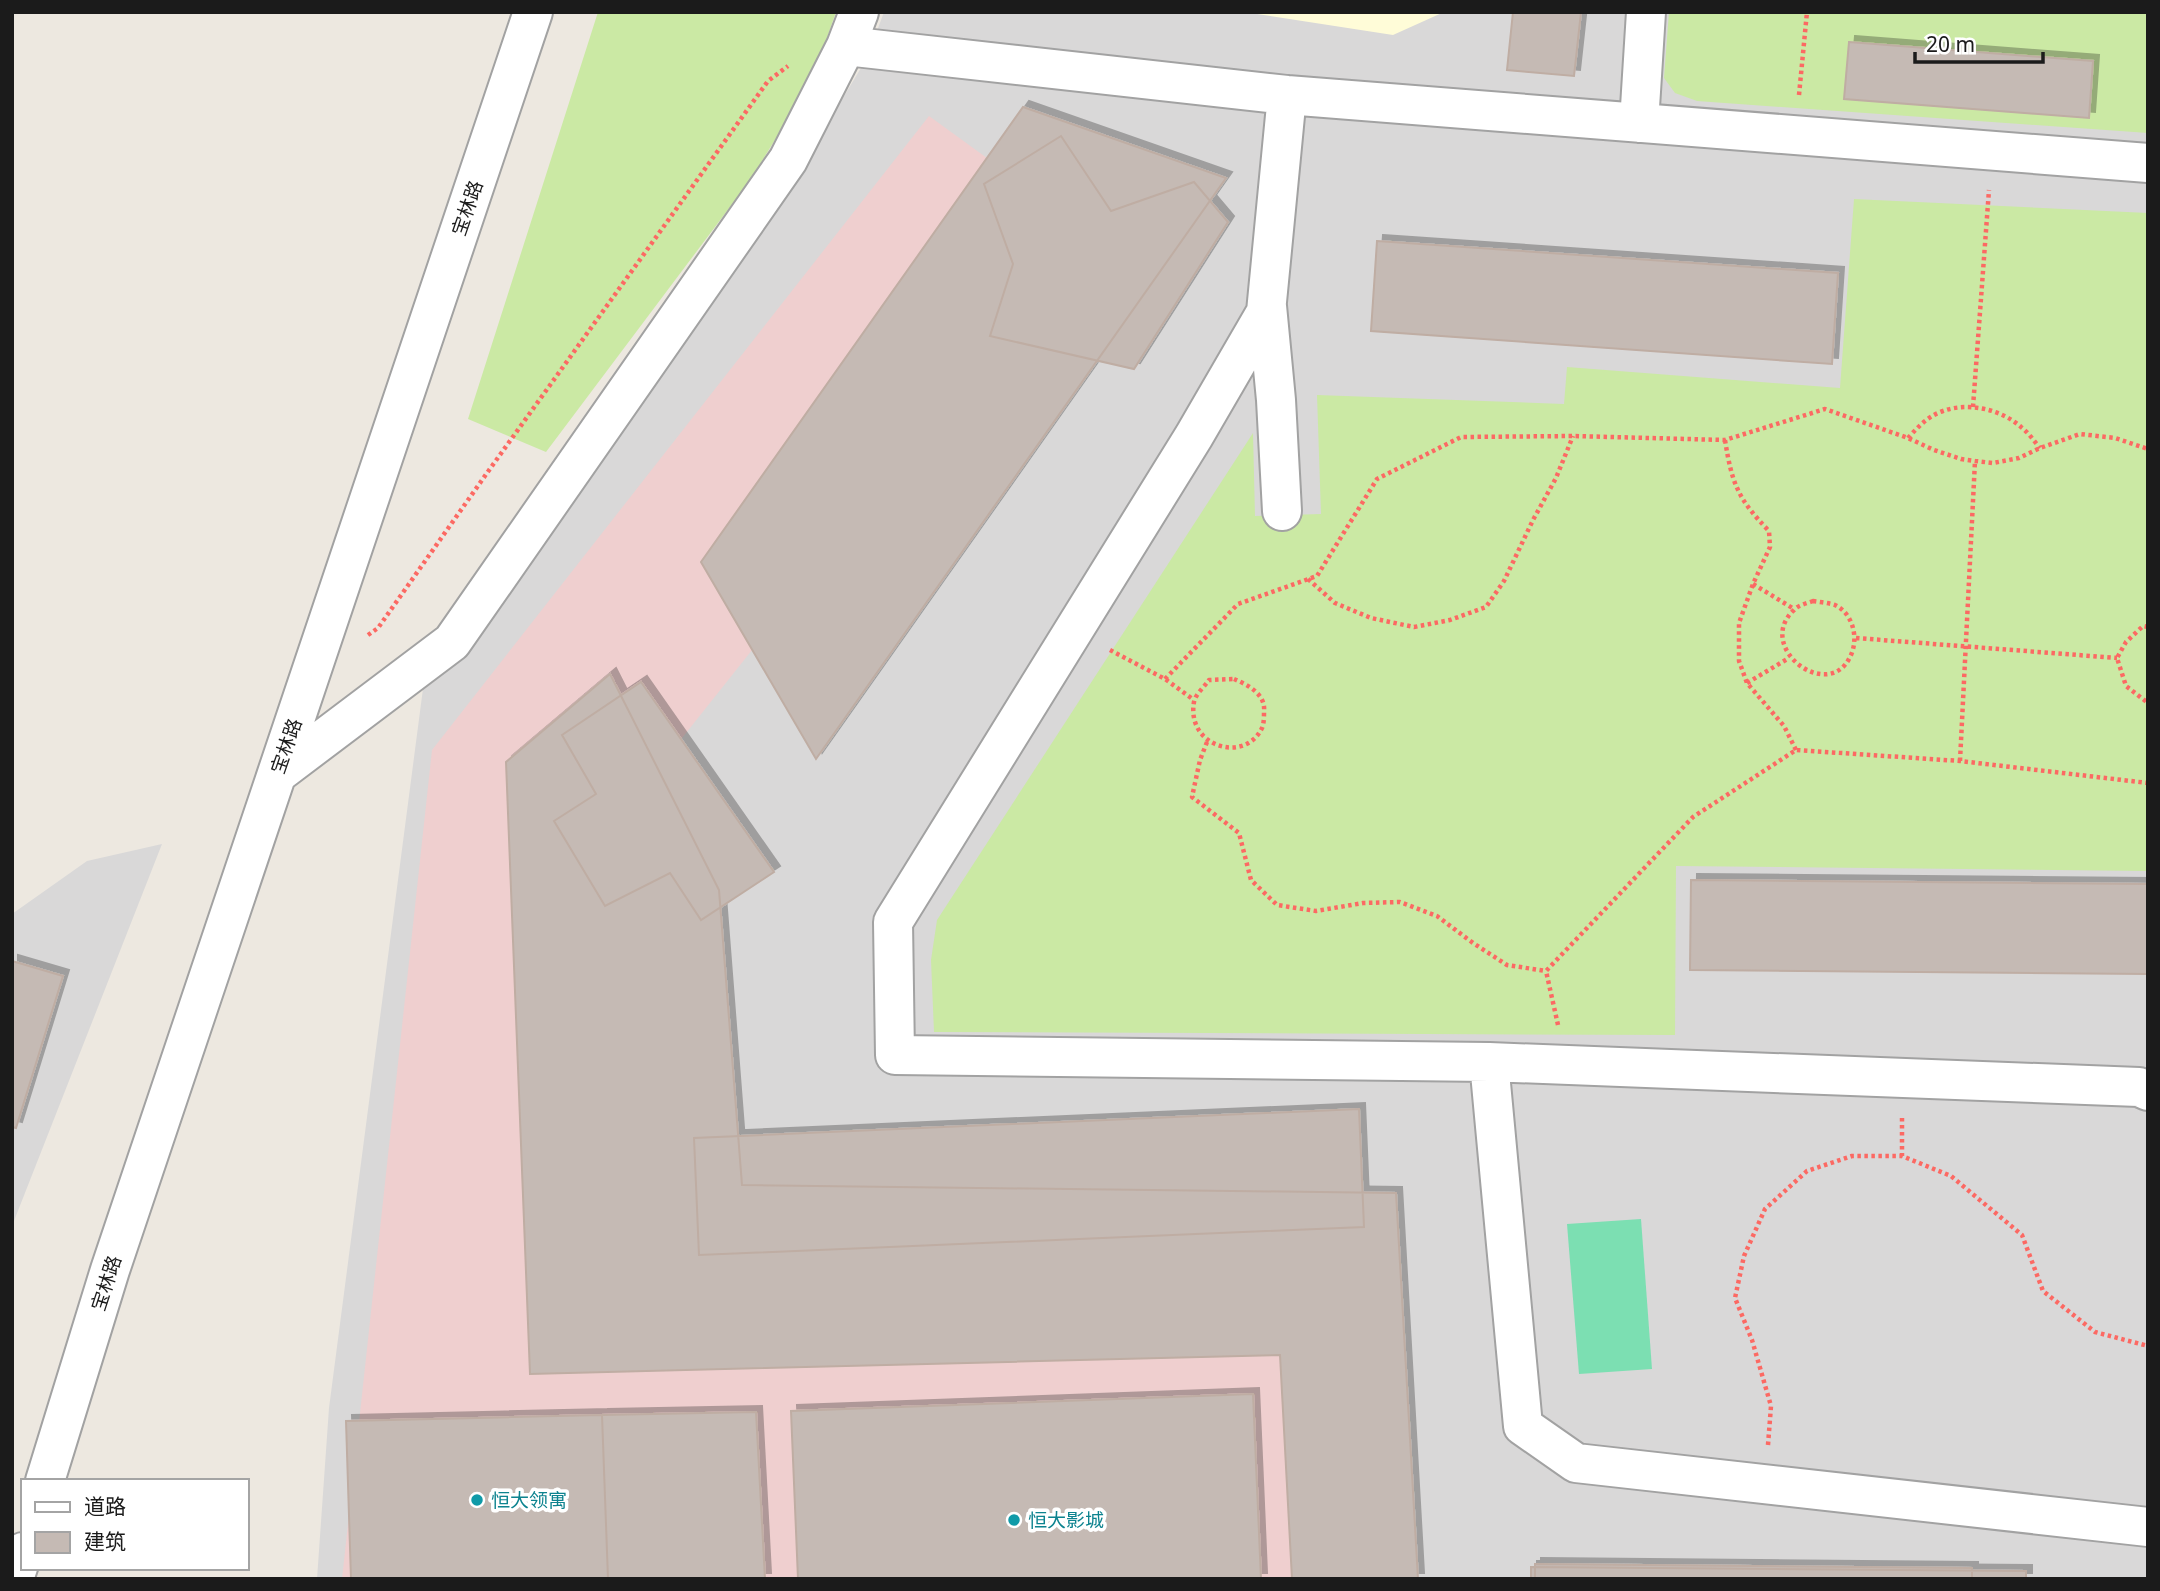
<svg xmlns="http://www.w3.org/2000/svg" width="2160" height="1591" viewBox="0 0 2160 1591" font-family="'Noto Sans','Noto Sans SC',sans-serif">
<defs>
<filter id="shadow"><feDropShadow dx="6" dy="-6" stdDeviation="0" flood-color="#0004"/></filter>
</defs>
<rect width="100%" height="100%" fill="#ede8e0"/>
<!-- residential -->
<path fill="#d9d8d8" d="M884,12H2148V1579H317L329,1408L424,681L803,164L867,58Z
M162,844L12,1226V914L87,861Z"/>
<!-- commercial -->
<path fill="#efcfcf" d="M929,116L1086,230L620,816L637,1232L1375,1207L1400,1579H342L432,750Z"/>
<!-- education -->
<path fill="#fffcd8" d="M1244,12H1444L1393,35Z"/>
<!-- grass -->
<path fill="#cbe9a4" d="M598,12H836L813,78L751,179L546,452L468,419Z
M1669,12H2148V133L1697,101L1675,93L1664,78Z
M1854,199L2148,213V871L1676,866L1675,1035L934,1032L931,960L937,920L1253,433L1255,516L1321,514L1317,395L1564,404L1567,367L1840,388Z"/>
<!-- pitch -->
<path fill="#7cdfb2" d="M1641,1219L1652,1369L1579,1374L1567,1224Z"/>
<!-- building -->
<path fill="#c5bab4" stroke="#bfada3" stroke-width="2" filter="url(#shadow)" d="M1513,12H1581L1574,76L1507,70Z
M1849,42L2093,61L2089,118L1844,99Z
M1023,107L1226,178L816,759L701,562Z
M1061,136L1111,211L1194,182L1228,222L1134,369L990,336L1013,264L984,184Z
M1377,241L1838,273L1832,364L1371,331Z
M610,674L719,890L742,1185L1396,1193L1418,1579H1292L1280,1355L530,1374L506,762Z
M641,682L774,872L701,920L670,873L605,906L554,821L596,794L562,735Z
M1691,880L2148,884V974L1690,970Z
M12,961L63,976L16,1128L12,1127Z
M1359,1109L1364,1227L699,1255L694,1138Z
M1253,1394L1261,1579H798L791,1411Z
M756,1412L765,1579H608L602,1415Z
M602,1415L608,1579H351L346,1421Z
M1535,1564L1972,1568V1579H1535Z
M1531,1567L2026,1571V1579H1531Z"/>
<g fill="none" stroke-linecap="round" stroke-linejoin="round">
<!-- minor casing -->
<g stroke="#a2a2a2" stroke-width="42">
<path id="minor" d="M846,46L1287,95L2148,163
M1287,95L1266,312L1194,436L893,922L895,1055L1489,1062L1523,1426L1576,1463L2148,1527
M1639,123L1646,12
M1267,306L1276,400L1282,511
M277,774L452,642L788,160L846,46L859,12
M1489,1062L2139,1087L2148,1091
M45,1481L110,1270L533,12
M14,1579L23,1552"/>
</g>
<!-- path -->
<path stroke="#fc6963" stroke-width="4.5" stroke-dasharray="3.5 3.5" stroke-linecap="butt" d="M1799,95L1807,12
M1973,407L1989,190
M1908,438C1918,427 1928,416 1943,411C1968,402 2001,409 2021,427C2028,432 2034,441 2040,448
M1725,440C1732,484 1738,499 1769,531L1770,547L1753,584L1739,623V661L1747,683L1784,726L1796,750
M1308,579L1335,603L1371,618L1414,627L1450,620L1486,607L1504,581L1533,520L1556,478L1573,436
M1753,584L1794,609
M1813,601C1820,602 1829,603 1835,605C1854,614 1859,640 1850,657C1828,703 1754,647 1794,610C1798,605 1808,603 1813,601Z
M2148,627L2143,626L2126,642L2117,658L2126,686L2148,703
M368,635L378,628L487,473L768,81L788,66
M1856,638L2117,658
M1110,650L1165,679L1194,700
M1165,679L1238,604L1317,576L1377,479L1461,437L1573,436L1725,440L1825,409L1908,438L1934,450L1961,459L1975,461L1993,463L2019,458L2040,448L2080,434L2115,438L2148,449
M1234,679C1248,685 1266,694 1264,712C1264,716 1264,724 1262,728C1245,764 1186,747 1194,702C1195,695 1204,687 1209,680Z
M1747,683L1789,658
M1207,742L1200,760L1192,797L1239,833L1251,880L1277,905L1316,911L1363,903L1400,902L1437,916L1473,943L1507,965L1546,971
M1960,761L1975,461
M1558,1025L1546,971L1693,817L1796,750L1960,761L2148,783
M1902,1118V1156
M1768,1445L1771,1406L1752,1340L1735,1298L1744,1256L1765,1209L1807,1171L1852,1156H1902L1951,1176L2022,1235L2043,1291L2095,1332L2148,1346"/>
<!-- minor -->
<use href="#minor" stroke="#fff" stroke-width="38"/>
</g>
<!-- markers -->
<g fill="#0f9aa8" stroke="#fff" stroke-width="2.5">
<circle cx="477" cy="1500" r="7"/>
<circle cx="1014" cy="1520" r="7"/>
</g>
<g text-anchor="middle" stroke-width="7" stroke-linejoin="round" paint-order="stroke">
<!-- street labels -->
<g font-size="19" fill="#1b1b1b" stroke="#fff">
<text transform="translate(467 208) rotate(-71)" y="7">宝林路</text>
<text transform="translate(286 746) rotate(-71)" y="7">宝林路</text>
<text transform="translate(106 1283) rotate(-72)" y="7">宝林路</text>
</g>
<!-- culture labels -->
<g font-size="19" fill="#0d838f" stroke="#fff" text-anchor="start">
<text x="491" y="1507">恒大领寓</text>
<text x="1028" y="1527">恒大影城</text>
</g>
</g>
<!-- border -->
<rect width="2160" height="1591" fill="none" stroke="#1b1b1b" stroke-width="28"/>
<!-- legend -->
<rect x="21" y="1479" width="228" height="91" fill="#ffffff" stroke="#a4a4a4" stroke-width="2"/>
<rect x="35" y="1502" width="35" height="10" fill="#ffffff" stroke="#a4a4a4" stroke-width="2"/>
<text x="84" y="1514" font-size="21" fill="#1b1b1b">道路</text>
<rect x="35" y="1532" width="35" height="21" fill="#c5bab4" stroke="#a4a4a4" stroke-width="2"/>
<text x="84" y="1549" font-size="21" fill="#1b1b1b">建筑</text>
<!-- scale -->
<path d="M1915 52v10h128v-10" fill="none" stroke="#1b1b1b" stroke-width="3.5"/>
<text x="1926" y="52" font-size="21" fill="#1b1b1b" stroke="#ffffff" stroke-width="5" paint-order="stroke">20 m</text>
</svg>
